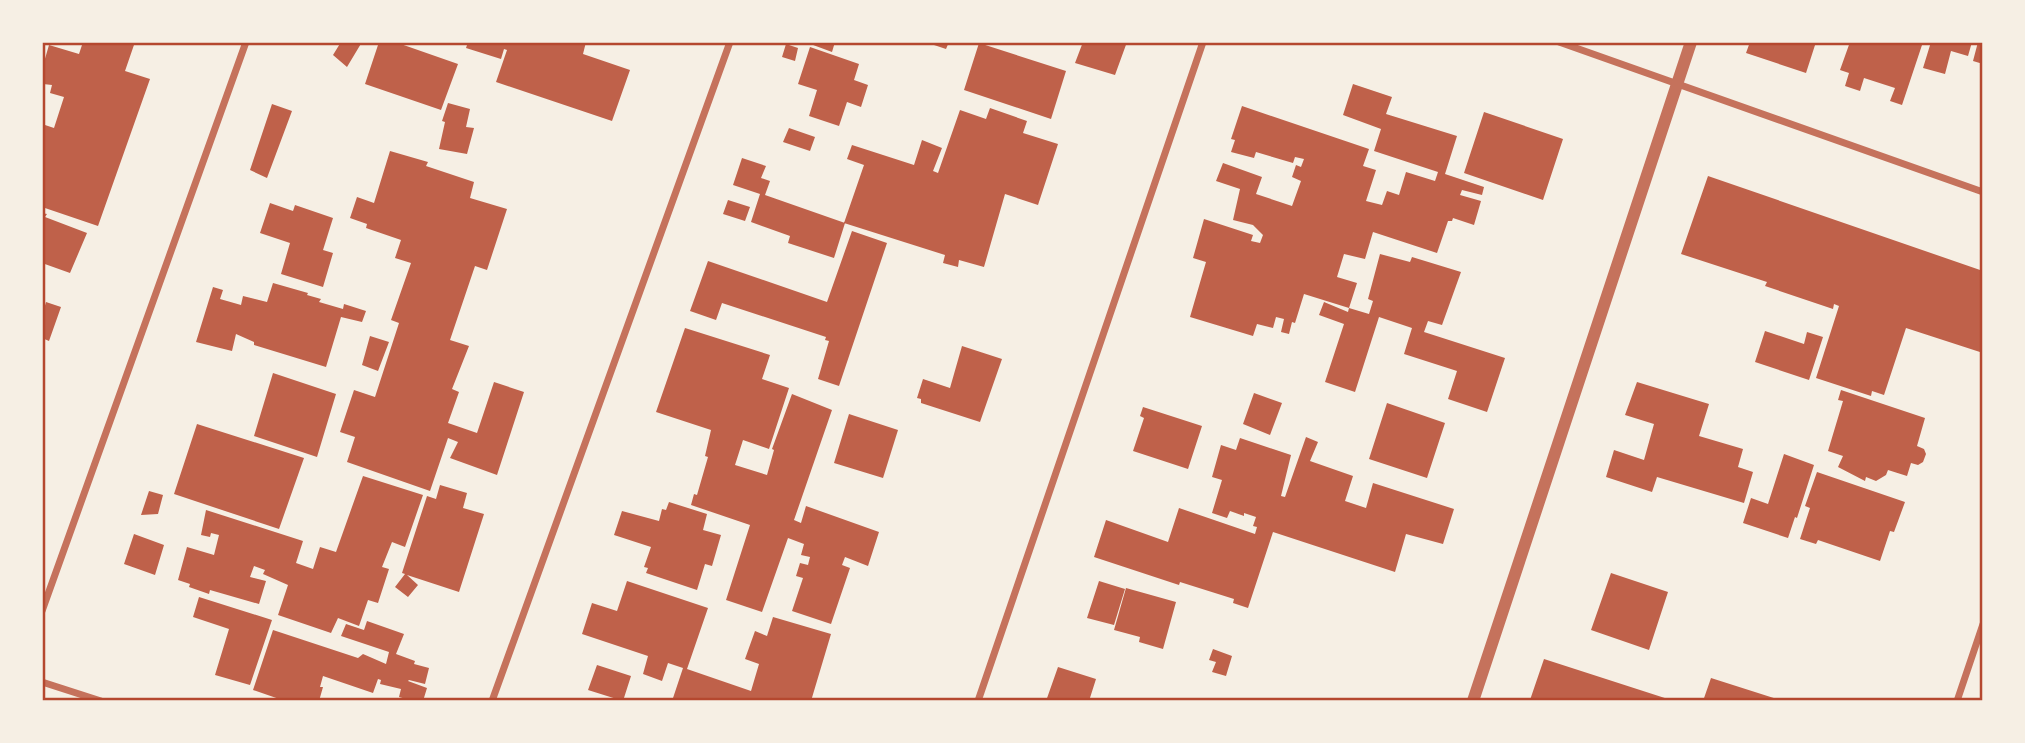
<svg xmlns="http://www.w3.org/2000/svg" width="2025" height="743" viewBox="0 0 2025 743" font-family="Arial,sans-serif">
<rect width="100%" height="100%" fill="#f6efe4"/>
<!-- building -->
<path fill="#bf614a" d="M83,42H135L125,71L150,79L98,226L42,207V124L54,128L64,97L50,93L52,85L43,84L45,71L42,69L49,45L79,54Z
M341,42H362L347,67L333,55Z
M379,42H395L458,64L441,110L365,84Z
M468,42H586L583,54L630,70L612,121L496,82L507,50L504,49L501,59L466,48Z
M805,42H835L832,52Z
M925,42H949L946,49Z
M1083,42H1127L1115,75L1075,63Z
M1750,42H1816L1806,73L1746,53Z
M1850,42H1923L1902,105L1890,101L1895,88L1864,78L1860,91L1845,86L1849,73L1840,70Z
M1931,42H1972L1968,56L1951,51L1945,74L1923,68Z
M1978,42H1983V64L1973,61Z
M979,43L1066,71L1051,119L964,90Z
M786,44L798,48L795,61L782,57Z
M810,47L859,64L854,80L868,85L861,107L847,102L839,126L809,116L817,90L798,84Z
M1353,84L1392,97L1386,114L1457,136L1445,174L1484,187L1482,195L1462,190L1460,195L1481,201L1474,225L1453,218L1452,221H1448L1437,253L1373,232L1365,259L1344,254L1337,277L1357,283L1349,308L1369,314L1373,301L1368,299L1380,254L1410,262L1412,257L1461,272L1442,325L1428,321L1424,332L1505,358L1487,412L1448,399L1457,371L1404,354L1412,328L1379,317L1355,392L1325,382L1344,324L1319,315L1324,302L1348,312L1349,308L1304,294L1295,323L1292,322L1289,334L1281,332L1284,319L1276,317L1273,328L1257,324L1253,336L1190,317L1206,262L1193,258L1204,219L1253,235L1251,241L1260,243L1263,235L1253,225L1233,220L1240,189L1216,181L1223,163L1262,177L1256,194L1292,206L1301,181L1292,177L1296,165L1301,167L1304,159L1295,157L1293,163L1256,152L1254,158L1231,152L1235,140L1231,139L1242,106L1369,149L1363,166L1376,170L1366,201L1382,205L1387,191L1399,195L1406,172L1435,181L1438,172L1374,151L1381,129L1343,115Z
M448,103L470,109L466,127L474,128L467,154L439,149L445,122L442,121Z
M272,104L292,111L267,178L250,170Z
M990,108L1027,121L1023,133L1058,144L1038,205L1005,194L984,267L959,260L958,267L943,263L945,255L844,223L864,165L847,159L852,145L914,165L922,140L942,148L933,171L938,173L960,110L986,119Z
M1484,112L1563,139L1543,200L1464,173Z
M789,128L815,137L810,151L783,142Z
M390,151L428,162L426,166L474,182L470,198L507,209L487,270L475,266L450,340L469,346L452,389L459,392L448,423L477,433L494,382L524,392L497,475L450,458L458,442L448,438L430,491L347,462L355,437L340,432L354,390L375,397L399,323L391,320L411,263L395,258L401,240L366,228L367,224L350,218L357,197L374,203Z
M742,158L766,166L761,178L770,181L765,195L845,223L834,258L788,243L790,236L751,222L760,194L733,185Z
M1708,176L1983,271V353L1906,328L1884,395L1872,391L1871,396L1816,378L1839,306L1834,304L1833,309L1765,286L1767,282L1681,254Z
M728,200L750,207L745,221L723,214Z
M270,203L293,211L295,205L333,218L323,250L333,253L323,287L281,274L290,243L260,233Z
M42,213L47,214L45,217L87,233L70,273L42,263Z
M852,231L887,243L839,386L818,379L829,341L825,340L826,337L722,303L716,320L690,311L708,261L827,302Z
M273,283L308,293L307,295L321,299L319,302L343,309L344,304L366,311L362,322L341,317L326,367L254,345V342L236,334L232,351L196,342L213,287L223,290L220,299L241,305L243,296L267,302Z
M46,302L61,307L49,341L42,338V308L44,309Z
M685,328L770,355L762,379L789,388L769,449L743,440L735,465L767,475L774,450L772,449L792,394L832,410L794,520L801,523L806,506L879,532L868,566L845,557L842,565L850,568L831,624L792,611L803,578L796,576L800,563L808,565L810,557L801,555L804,544L788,538L762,612L726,600L750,525L691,505L694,494L697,495L708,457L705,456L711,430L656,412Z
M1765,331L1804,344L1807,332L1823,337L1809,380L1755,362Z
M370,336L389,342L378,371L362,365Z
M962,346L1002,359L980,422L921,403V399L917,398L923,379L950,388Z
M273,373L336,394L317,457L254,436Z
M1637,382L1709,404L1699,436L1743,449L1738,467L1753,472L1744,503L1657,477L1652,492L1606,477L1614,450L1644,460L1654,424L1625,415Z
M1841,390L1925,418L1917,446L1924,449L1926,454L1923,462L1918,465L1911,463L1907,476L1888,470L1886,475L1876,481L1866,477L1865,481L1838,467L1843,456L1828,451L1843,401L1838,400Z
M1254,393L1282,403L1270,435L1243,424Z
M1387,403L1445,423L1427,478L1369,459Z
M1143,407L1202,426L1188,469L1133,451L1144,418L1140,416Z
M849,414L898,430L883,478L834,463Z
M197,424L304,458L279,529L174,494Z
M1306,437L1318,442L1310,461L1353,476L1345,501L1366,508L1373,483L1454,509L1443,544L1406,534L1395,572L1273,532L1248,608L1233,603L1234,599L1180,582L1179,585L1094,557L1106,520L1168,542L1179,508L1255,534L1257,527L1253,526L1256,517L1244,513V516L1230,511L1227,518L1212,513L1222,480L1212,477L1221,445L1236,450L1240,438L1291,455L1281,496L1285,497Z
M1784,454L1814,465L1797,518L1795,517L1788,538L1743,523L1751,498L1768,504Z
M1817,472L1905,502L1894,532L1890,531L1880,561L1818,540L1816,544L1800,539L1810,508L1805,506Z
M363,476L423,495L405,547L392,542L382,567L389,569L378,603L368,600L359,626L338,618L331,633L278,615L288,585L263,574L265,570L254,566L250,577L266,581L259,604L210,590L209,594L189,587L190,584L178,580L187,547L214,555L219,535L211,533L210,537L201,535L206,510L303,541L296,563L313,569L320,547L336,552Z
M440,485L467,493L463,508L484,514L459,592L407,575L418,585L408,597L395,587L405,574L402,573L427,496L436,499Z
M149,491L163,495L158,514L141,515Z
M669,502L707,514L703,530L721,535L712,566L705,564L697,590L646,573L648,568L644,567L651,547L614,535L622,511L659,521L662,509L666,510Z
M134,534L164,545L155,575L124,564Z
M1611,573L1668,592L1649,650L1591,630Z
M627,581L708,608L687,669L751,691L759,664L745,659L755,631L767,636L773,617L831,634L811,701H672L683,668L668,663L662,681L643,674L648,656L582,634L592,603L617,611Z
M1099,581L1125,589L1114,625L1087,618Z
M1126,588L1176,602L1163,649L1139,642L1140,637L1114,630Z
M199,597L272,620L250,685L215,675L229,629L193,617Z
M367,621L404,634L396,654L415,661L414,664L429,668L425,684L409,680L408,681L427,688L423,701H413L399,697L401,689L380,684L381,680L378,679L373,693L323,676L320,687H323L319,701H285L253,690L273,630L358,658L363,654L386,664L389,652L341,636L346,624L364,630Z
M1213,649L1232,656L1226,676L1212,672L1216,662L1209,660Z
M1544,659L1671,700V701H1533L1530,700Z
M597,665L631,676L623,701L588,690Z
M1058,667L1096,679L1089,701H1046Z
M1711,678L1780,700V701H1703Z"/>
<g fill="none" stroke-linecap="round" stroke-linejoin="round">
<!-- minor -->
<path stroke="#c5725c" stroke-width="7" d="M1559,42L1983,192
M42,611L246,42
M42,682L101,701
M492,701L730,42
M978,701L1203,42
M1957,701L1983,624"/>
<!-- tertiary -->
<path stroke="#c5725c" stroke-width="12" d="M1473,701L1691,42"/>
</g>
<!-- border -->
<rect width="2025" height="743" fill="none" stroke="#f6efe4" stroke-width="88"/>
<rect x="44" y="44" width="1937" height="655" fill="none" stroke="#b5482f" stroke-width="2.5"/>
</svg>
